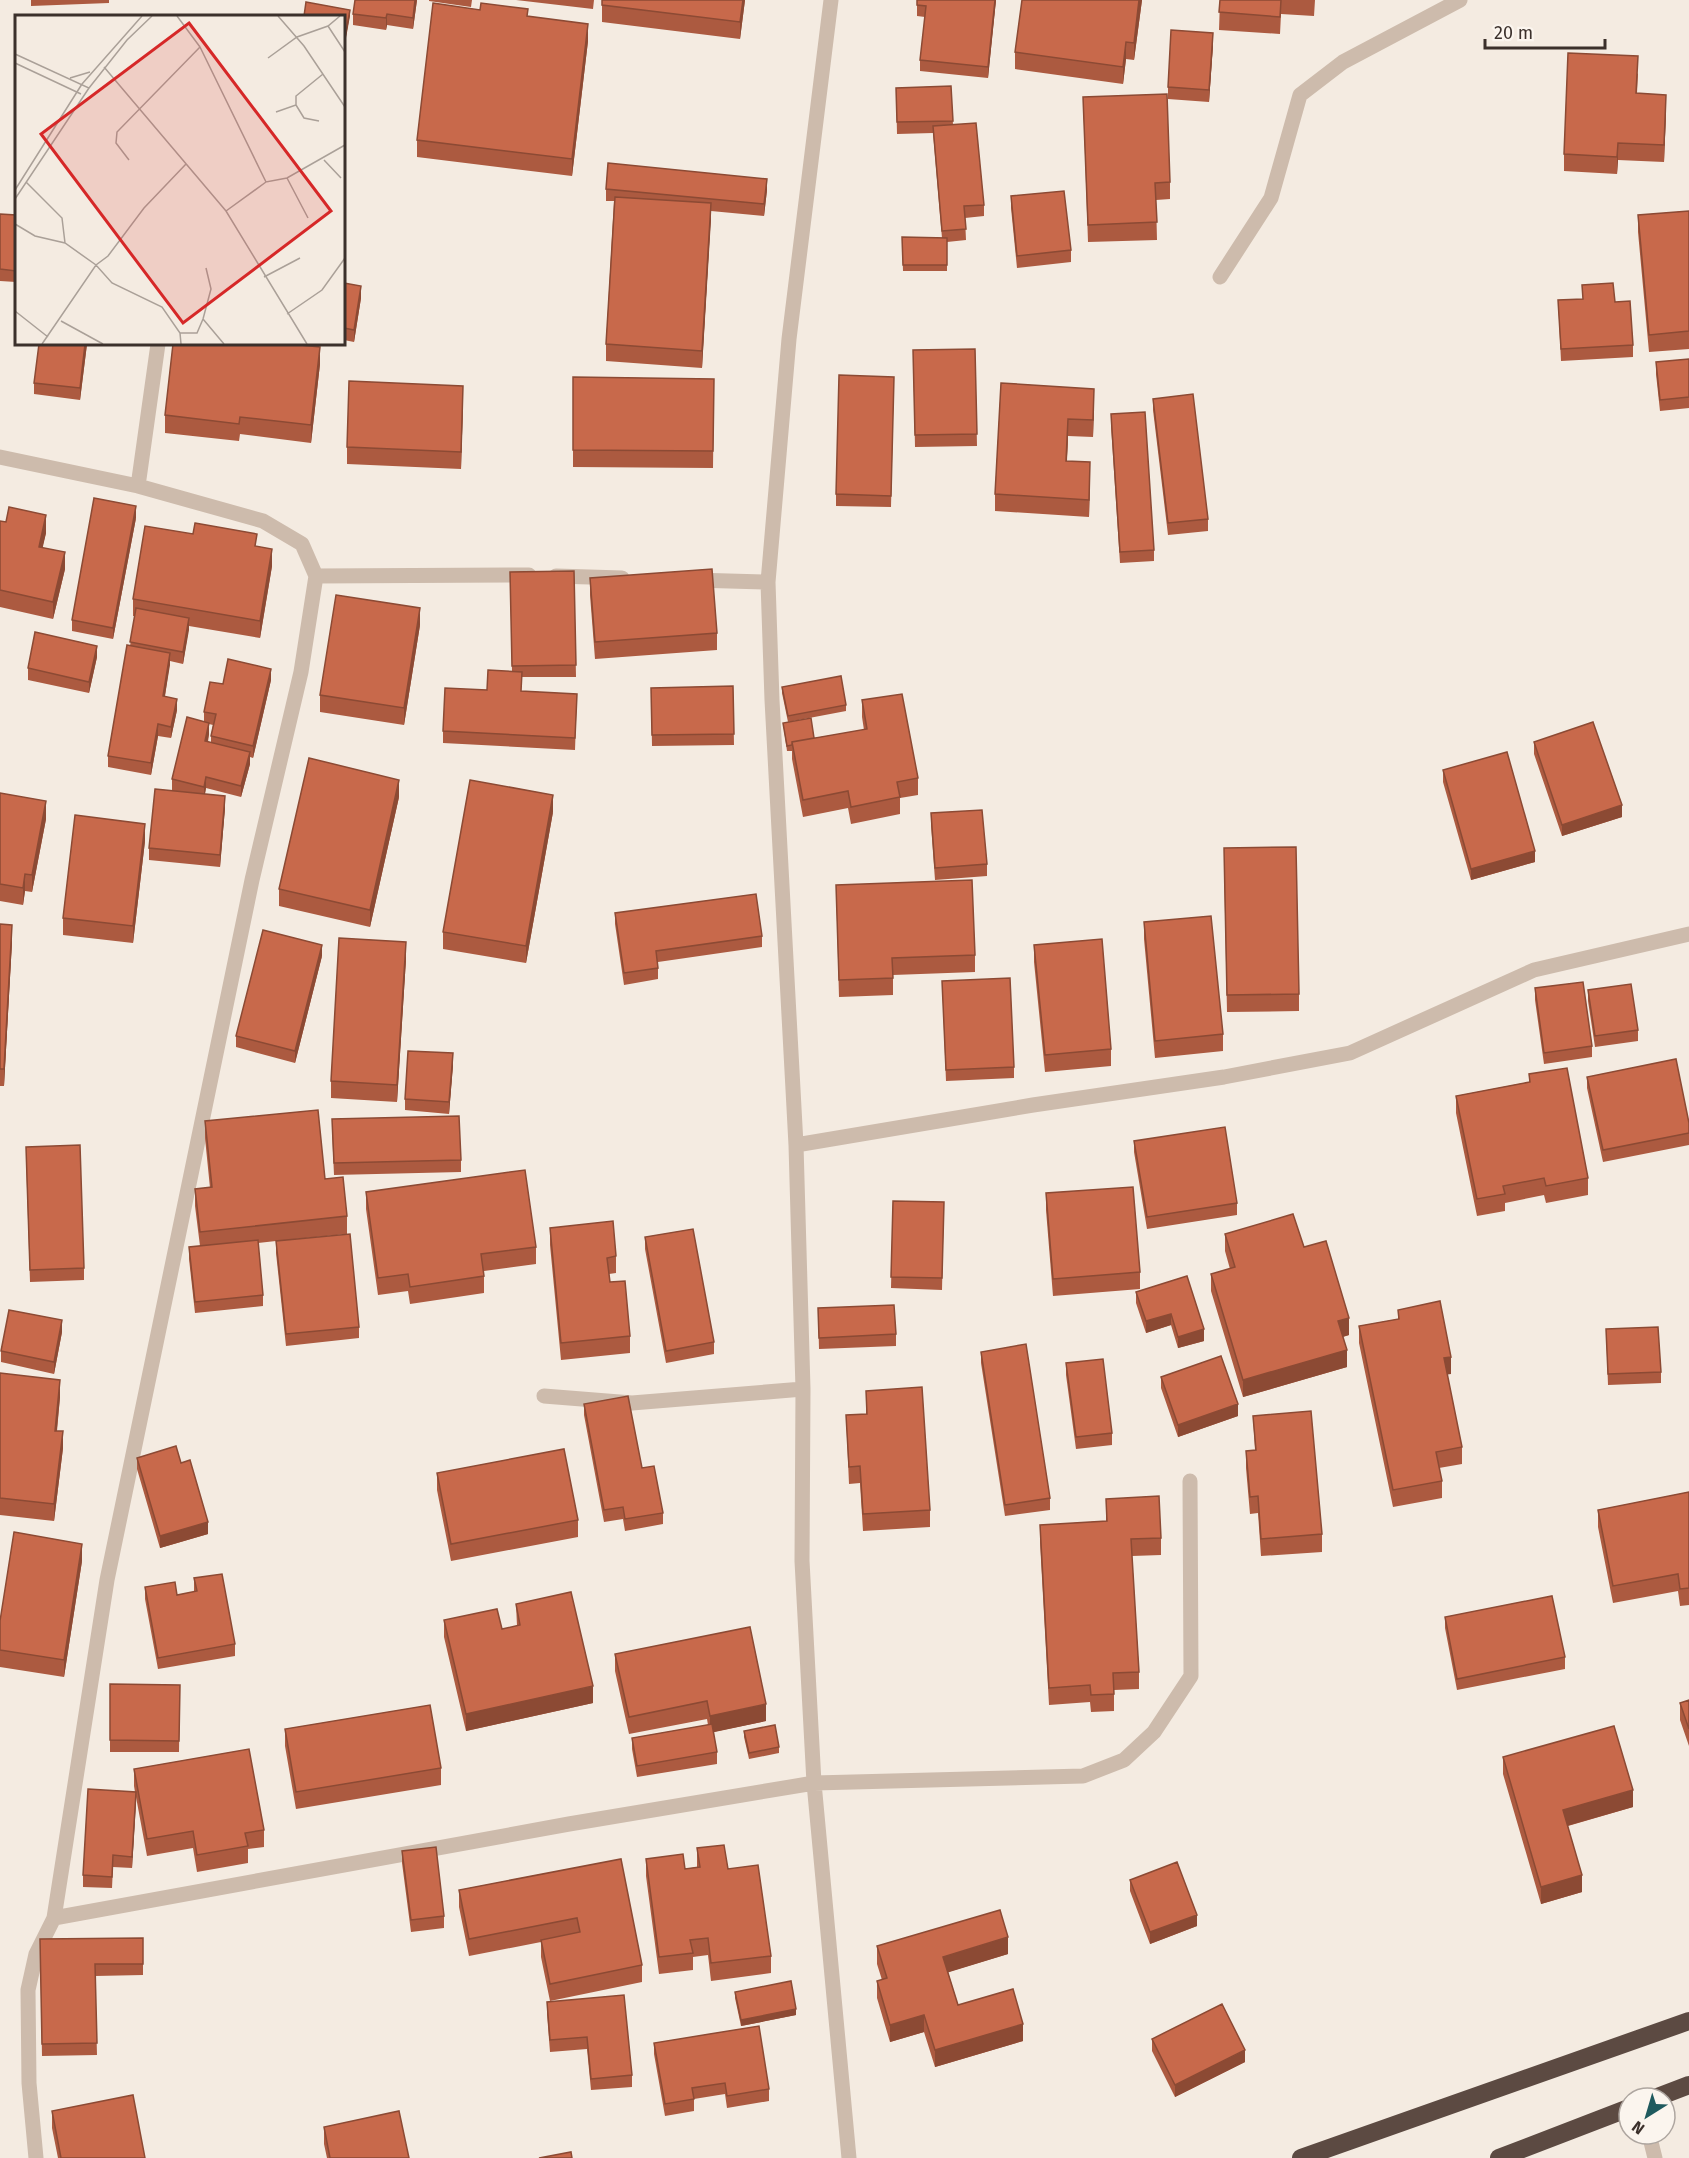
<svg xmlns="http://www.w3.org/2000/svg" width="1689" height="2158" viewBox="0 0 1689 2158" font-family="'Fira Sans',sans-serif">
<rect width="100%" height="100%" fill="#f4ebe1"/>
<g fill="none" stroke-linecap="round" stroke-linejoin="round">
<!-- minor -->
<path stroke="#cdbbac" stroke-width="15" d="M831,0L789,339L768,582L772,700L796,1145L803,1389L802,1561L814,1783L849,2158
M1220,277L1271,198L1300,95L1343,62L1460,0
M0,457L138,486L263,521L302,544L316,576L301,672L252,880L107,1580L54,1918L569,1824L814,1783L1083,1776L1124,1760L1154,1732L1191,1676L1190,1481
M138,486L158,344
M316,576L529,575
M556,576L622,578
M694,580L768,582
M796,1145L1033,1105L1224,1077L1350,1053L1534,970L1689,934
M544,1396L632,1403L803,1389
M1649,2134L1655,2158
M36,2158L29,2083L28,1990L36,1954L54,1918"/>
<!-- highway -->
<path stroke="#5c4a42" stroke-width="18" d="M1655,2098L1689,2085
M1301,2158L1689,2021
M1499,2158L1629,2108"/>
</g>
<!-- wall -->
<path fill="#ac5a40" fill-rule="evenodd" d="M31,0H109V3L31,6Z
M417,0L413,29L387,25L386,30L353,25V14Z
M429,0H472L471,7L429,1Z
M516,0H594L593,9Z
M745,0L740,39L602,22V5Z
M996,0L988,78L920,71V60L925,17L917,16V5Z
M1022,0H1142L1134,60L1126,59L1123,84L1015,69V52Z
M1220,0H1315L1314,16L1281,14L1280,34L1219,30Z
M480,10L528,16L588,41L572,176L417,157V140Z
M1213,45L1209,102L1168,99V87Z
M1638,73L1637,93L1666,112L1664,162L1618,160L1617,174L1564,171V154Z
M951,86L953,125L984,205V216L965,218L966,240L947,242V271H903L902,237L942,238L933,133L897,134L896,88Z
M1083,97L1170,182V199L1156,200L1157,240L1088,242Z
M606,189L767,190L764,216L711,211L702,368L606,361V344L614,201H606Z
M1011,196L1071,250V262L1017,268L1011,208Z
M1689,211V349L1649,352L1638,232V215Z
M0,214L16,215V282L0,281Z
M344,283L361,298L354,342L344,340Z
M1582,285L1615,302L1633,345V357L1561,361L1558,300L1583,299Z
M87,344L80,400L34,394V383Z
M975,349L977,446L915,447L913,350Z
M1689,359V408L1660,411L1656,374V362Z
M320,364L311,443L240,434L239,441L165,433V415Z
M573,377L714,379L713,468L573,467Z
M894,377L891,507L836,506V494Z
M1001,383L1094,406L1093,437L1068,436L1067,461L1090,479L1089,517L995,511V494Z
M1153,399L1208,519V531L1168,535L1153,410Z
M463,403L461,469L347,464V447Z
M1111,414L1154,550V561L1120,563L1111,426Z
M136,518L113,639L72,631V620Z
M0,521L46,533L42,548L65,569L53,619L0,607Z
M257,546L272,566L260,638L189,626L183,664L170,661L165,696L177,710L171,738L158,736L151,775L108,767V756L130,646L135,616H133V599Z
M574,571L576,677H522L521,691L577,694L575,750L443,743V731L512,671L510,572Z
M590,578L717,633V650L595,659L590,595Z
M420,625L404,725L320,712V695Z
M97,657L89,693L28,680V668Z
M271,680L253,758L250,757V764L241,797L206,788L205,794L225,808L220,867L149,860V848L172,790V779L204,721V712L223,684ZM209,724L213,725L211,736V743L208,742L209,734Z
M733,686L734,745L652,746L651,688Z
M782,687L846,705V711L788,722L782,693Z
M862,700L918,778V795L900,798V814L851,824L848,808L803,817L792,759V751H787L783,723L814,738L864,730L862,717Z
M1534,742L1622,817L1562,836L1534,754Z
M1443,770L1535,862L1471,880L1443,782Z
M0,793L46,819L32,892L25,891L23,905L0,901Z
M399,797L370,927L279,906V889Z
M553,812L526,963L443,949V932Z
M931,813L987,864V876L935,880L931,825Z
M145,841L133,943L63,935V918Z
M1224,865L1299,994V1011L1227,1012Z
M836,885L975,955V972L893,975V995L839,997Z
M615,913L762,936V947L658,962V979L624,985L615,924Z
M1144,922L1223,1034V1051L1155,1058L1144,939Z
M0,924L12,942L4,1086H0Z
M1034,945L1111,1049V1066L1045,1072L1034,962Z
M322,956L295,1063L236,1047V1036Z
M406,959L397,1102L331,1098V1081Z
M942,981L1014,1067V1078L946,1081Z
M1535,988L1592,1046V1057L1544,1064L1535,1000Z
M1588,990L1638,1030V1041L1595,1047L1588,1001Z
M453,1065L449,1114L405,1110V1099Z
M1529,1074L1588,1178V1195L1546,1203L1544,1195L1505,1203V1211L1477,1216L1456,1113V1096L1529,1082Z
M1587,1077L1689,1123V1145L1603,1162L1587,1088Z
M205,1121L325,1179L347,1216V1234L296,1239L359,1327V1338L286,1346L276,1253V1241L258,1243L263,1295V1306L195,1313L189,1259V1247L200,1246L195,1206V1189L210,1188L205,1138Z
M332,1130L461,1160V1172L334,1175Z
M1134,1141L1237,1203V1215L1147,1229L1134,1152Z
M26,1158L84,1268V1280L30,1282Z
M366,1192L536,1247V1264L484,1271V1293L410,1304L408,1291L378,1295L366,1209Z
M1046,1193L1140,1272V1289L1053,1296L1046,1210Z
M893,1201L944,1202L942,1290L891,1288Z
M550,1228L616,1256V1273L609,1274L610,1282L630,1336V1353L561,1360L550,1245Z
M1225,1234L1304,1247L1349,1335L1343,1337L1347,1367L1243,1397L1211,1291V1274L1230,1269L1225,1251Z
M645,1237L714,1342V1354L666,1363L645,1249Z
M1187,1276L1204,1341L1178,1348L1171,1325L1146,1333L1136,1303V1292Z
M818,1308L896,1334V1346L819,1349Z
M1398,1310L1451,1374H1447L1462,1447V1464L1439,1468L1442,1481V1498L1393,1507L1359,1343V1326L1398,1319Z
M1606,1329L1661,1372V1383L1608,1385Z
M62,1332L54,1374L1,1362V1351Z
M981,1352L1050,1498V1510L1005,1516L981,1363Z
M1066,1363L1112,1433V1445L1076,1449L1066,1375Z
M0,1373L60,1397L57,1431L63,1448L54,1521L0,1515Z
M1161,1377L1238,1416L1178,1437L1161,1388Z
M866,1391L930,1510V1527L863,1531L860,1483L849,1484L846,1415L866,1414Z
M584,1404L642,1468L663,1513V1524L625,1531L623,1519L604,1522L584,1415Z
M1253,1416L1322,1534V1552L1261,1556L1258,1513L1250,1514L1246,1468V1451L1255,1450Z
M137,1458L181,1463L208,1534L160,1548L137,1469Z
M437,1473L578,1520V1537L451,1561L437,1490Z
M1689,1492V1605L1680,1606L1678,1591L1613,1603L1598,1527V1510Z
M1106,1499L1161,1538V1555L1132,1556L1139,1672V1689L1114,1690V1711L1091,1712L1090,1702L1049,1705L1040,1542V1525L1106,1521Z
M82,1561L64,1677L0,1667V1621Z
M194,1578L235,1644V1656L158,1669L145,1599V1587L177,1595L194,1592Z
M516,1604L593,1703L466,1731L444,1637V1620L502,1629L517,1626Z
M1445,1617L1565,1657V1669L1457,1690L1445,1628Z
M615,1654L766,1721L713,1732L717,1752V1764L637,1777L632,1749V1738L708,1725L707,1719L629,1734L615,1671Z
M110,1684L180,1685L179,1752H110Z
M1689,1700V1746L1680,1720V1703Z
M285,1729L441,1768V1785L296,1809L285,1746Z
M744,1731L779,1747V1753L749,1759L744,1737Z
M1503,1757L1633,1807L1568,1826L1582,1892L1541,1904L1503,1774Z
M134,1769L264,1830V1847L248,1849V1863L197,1872L193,1848L147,1856L136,1797L132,1868L113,1867L112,1888L83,1887V1875L135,1792L134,1786Z
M697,1848L728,1869L771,1956V1973L711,1981L708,1955L693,1957V1970L659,1974L646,1876V1859L685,1869L697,1867Z
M402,1851L444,1916V1928L411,1932L402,1863Z
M621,1859L642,1965V1982L550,2001L541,1957V1942L469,1956L459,1907V1890Z
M1130,1880L1197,1926L1150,1944L1130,1891Z
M143,1938V1975L95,1976L97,2055L42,2056L40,1939Z
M877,1946L1008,1954L948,1972L958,2005L1023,2041L935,2067L924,2032L890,2042L877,1998V1981L882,1980L877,1964Z
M735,1992L796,2015L741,2026L735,1998Z
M547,2002L632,2075V2087L591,2090L587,2049L550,2052L547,2014Z
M1152,2039L1245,2062L1175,2097L1152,2051Z
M654,2043L769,2089V2101L727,2108L725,2094L694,2099V2111L665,2116L654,2054Z
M52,2111L145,2158H58L52,2128Z
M324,2127L409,2158H327L324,2144Z"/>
<!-- shaded-wall -->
<path fill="#8c4a34" d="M415,0H417L413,29V18Z
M743,0H745L740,39V22Z
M995,0H996L988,78V67Z
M1139,0H1142L1134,60V43Z
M350,10V16L344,49V43Z
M387,14V25L386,30V18Z
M588,24V41L572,176V159Z
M1213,33V45L1209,102V90Z
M1126,42V59L1123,84V67Z
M1666,95V112L1664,162V145Z
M1618,143V160L1617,174V157Z
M767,179V190L764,216V204Z
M711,203V220L702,368V351Z
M361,286V298L354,342V330Z
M85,344H87L80,400V388Z
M320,347V364L311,443V425Z
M463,386V403L461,469V452Z
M1094,389V406L1093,437V420Z
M1068,419V436L1066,478V461Z
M1090,462V479L1089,517V500Z
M136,506V518L113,639V628Z
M46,515V533L39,564V547Z
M272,549V566L260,638V621Z
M65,552V569L53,619V602Z
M420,608V625L404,725V708Z
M189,618V630L183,664V652Z
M97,646V657L89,693V682Z
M170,653V665L163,707V696Z
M271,669V680L253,758V746Z
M177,699V710L171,738V727Z
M209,723V734L205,753V741Z
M158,724V736L151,775V763Z
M250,752V764L241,797V786Z
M206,777V788L204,798V787Z
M399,780V797L370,927V910Z
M553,795V812L526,963V946Z
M225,796V808L220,867V855Z
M46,801V819L32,892V875Z
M1622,805V817L1562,836V825Z
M145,824V841L133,943V926Z
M1535,851V862L1471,880V869Z
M25,874V891L23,905V888Z
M12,925V942L4,1086V1069Z
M406,942V959L397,1102V1085Z
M322,945V956L295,1063V1051Z
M453,1053V1065L449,1114V1102Z
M1171,1314V1325L1146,1333V1321Z
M1349,1318V1335L1338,1338V1321Z
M62,1320V1332L54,1374V1362Z
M1204,1329V1341L1178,1348V1337Z
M1347,1350V1367L1243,1397V1380Z
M1451,1357V1374L1444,1375V1358Z
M60,1380V1397L55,1448V1431Z
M1238,1404V1416L1178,1437V1425Z
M63,1431V1448L54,1521V1504Z
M208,1522V1534L160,1548V1536Z
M82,1544V1561L64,1677V1660Z
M593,1686V1703L466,1731V1714Z
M766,1704V1721L710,1733V1716Z
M1633,1790V1807L1563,1827V1810Z
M136,1792V1803L132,1868V1857Z
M1582,1875V1892L1541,1904V1887Z
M1197,1915V1926L1150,1944V1932Z
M1008,1937V1954L943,1974V1957Z
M796,2009V2015L741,2026V2020Z
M924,2015V2032L890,2042V2025Z
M1023,2024V2041L935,2067V2050Z
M1245,2050V2062L1175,2097V2085Z"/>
<!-- building -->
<path fill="#c8694b" stroke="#8c4a34" stroke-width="1.5" d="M355,0H415L413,18L387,14L386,18L353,14Z
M602,0H743L740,22L602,5Z
M917,0H995L988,67L920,60L926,6L917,5Z
M1022,0H1139L1134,43L1126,42L1123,67L1015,52Z
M1220,0H1281L1280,17L1219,12Z
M306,2L350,10L344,43V16H304Z
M433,3L480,10L481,3L528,9L527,16L588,24L572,159L417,140Z
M1171,30L1213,33L1209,90L1168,87Z
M1568,53L1638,56L1636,93L1666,95L1664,145L1618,143L1617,157L1564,154Z
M951,86L953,121L897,122L896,88Z
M1167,94L1170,182L1155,183L1157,222L1088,225L1083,97Z
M976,123L984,205L964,206L966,229L942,231L933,126Z
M608,163L767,179L764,204L606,189Z
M1064,191L1071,250L1017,256L1011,196Z
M615,197L711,203L702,351L606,344Z
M1689,211V331L1649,335L1638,215Z
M0,214L16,215V271L0,269Z
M902,237L947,238V265H903Z
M344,283L361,286L354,330L344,328Z
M1613,283L1615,302L1630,301L1633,345L1561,349L1558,300L1583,299L1582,285Z
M39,344H85L80,388L34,383Z
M173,344H290L320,347L311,425L240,417L239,424L165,415Z
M975,349L977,434L915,435L913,350Z
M1689,359V397L1660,400L1656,362Z
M839,375L894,377L891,496L836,494Z
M573,377L714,379L713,451L573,450Z
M349,381L463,386L461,452L347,447Z
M1001,383L1094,389L1093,420L1068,419L1066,461L1090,462L1089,500L995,494Z
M1193,394L1208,519L1168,523L1153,399Z
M1145,412L1154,550L1120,552L1111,414Z
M94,498L136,506L113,628L72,620Z
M9,507L46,515L39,547L65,552L53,602L0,590V521L6,522Z
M195,523L257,534L255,546L272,549L260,621L133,599L145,526L193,534Z
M712,569L717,633L595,642L590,578Z
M574,571L576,665L512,666L510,572Z
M336,595L420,608L404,708L320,695Z
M136,608L189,618L183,652L130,642Z
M35,632L97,646L89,682L28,668Z
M127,645L170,653L163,696L177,699L171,727L158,724L151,763L108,756Z
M228,659L271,669L253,746L211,736L216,714L204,712L210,682L223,684Z
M488,670L522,672L521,691L577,694L575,738L443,731L445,688L487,690Z
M841,676L846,705L788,716L782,687Z
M733,686L734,734L652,735L651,688Z
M902,694L918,778L897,782L900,797L851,807L848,791L803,800L792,742L867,729L862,700Z
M187,717L209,723L205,741L250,752L241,786L206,777L204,787L172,779Z
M811,718L814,738L792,742V745L787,746L783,723Z
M1593,722L1622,805L1562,825L1534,742Z
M1507,752L1535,851L1471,869L1443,770Z
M309,758L399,780L370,910L279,889Z
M470,780L553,795L526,946L443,932Z
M155,789L225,796L220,855L149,848Z
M0,793L46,801L32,875L25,874L23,888L0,884Z
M982,810L987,864L935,868L931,813Z
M75,815L145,824L133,926L63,918Z
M1296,847L1299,994L1227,995L1224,848Z
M972,880L975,955L892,958L893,978L839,980L836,885Z
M756,894L762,936L656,951L658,968L624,973L615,913Z
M1211,916L1223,1034L1155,1041L1144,922Z
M0,924L12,925L4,1069H0Z
M263,930L322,945L295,1051L236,1036Z
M339,938L406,942L397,1085L331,1081Z
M1102,939L1111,1049L1045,1055L1034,945Z
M1010,978L1014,1067L946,1070L942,981Z
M1583,982L1592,1046L1544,1053L1535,988Z
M1631,984L1638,1030L1595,1036L1588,990Z
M408,1051L453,1053L449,1102L405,1099Z
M1676,1059L1689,1123V1133L1603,1150L1587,1077Z
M1567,1068L1588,1178L1546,1186L1544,1178L1503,1186L1505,1194L1477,1199L1456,1096L1530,1082L1529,1074Z
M318,1110L325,1179L343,1177L347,1216L200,1232L195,1189L212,1187L205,1121Z
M459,1116L461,1160L334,1163L332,1119Z
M1225,1127L1237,1203L1147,1217L1134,1141Z
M80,1145L84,1268L30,1270L26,1147Z
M525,1170L536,1247L481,1254L484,1276L410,1287L408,1274L378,1278L366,1192Z
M1133,1187L1140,1272L1053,1279L1046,1193Z
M893,1201L944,1202L942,1278L891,1277Z
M1293,1214L1304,1247L1326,1241L1349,1318L1338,1321L1347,1350L1243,1380L1211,1274L1235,1267L1225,1234Z
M613,1221L616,1256L607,1258L610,1282L625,1281L630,1336L561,1343L550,1228Z
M693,1229L714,1342L666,1351L645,1237Z
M350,1234L359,1327L286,1334L276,1241Z
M258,1240L263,1295L195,1302L189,1247Z
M1187,1276L1204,1329L1178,1337L1171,1314L1146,1321L1136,1292Z
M1440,1301L1451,1357L1444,1358L1462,1447L1436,1452L1442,1481L1393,1490L1359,1326L1399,1319L1398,1310Z
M894,1305L896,1334L819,1338L818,1308Z
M9,1310L62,1320L54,1362L1,1351Z
M1658,1327L1661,1372L1608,1374L1606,1329Z
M1026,1344L1050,1498L1005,1505L981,1352Z
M1221,1356L1238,1404L1178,1425L1161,1377Z
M1103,1359L1112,1433L1076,1437L1066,1363Z
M0,1373L60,1380L55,1431H63L54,1504L0,1498Z
M922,1387L930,1510L863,1514L860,1466L849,1467L846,1415L867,1414L866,1391Z
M628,1396L642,1468L654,1466L663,1513L625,1519L623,1507L604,1510L584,1404Z
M1311,1411L1322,1534L1261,1539L1258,1496L1250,1497L1246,1451L1256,1450L1253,1416Z
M176,1446L181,1463L190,1460L208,1522L160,1536L137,1458Z
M564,1449L578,1520L451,1544L437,1473Z
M1689,1492V1588L1680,1589L1678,1574L1613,1586L1598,1510Z
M1159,1496L1161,1538L1131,1539L1139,1672L1113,1673L1114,1694L1091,1695L1090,1685L1049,1688L1040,1525L1107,1521L1106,1499Z
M14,1532L82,1544L64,1660L0,1650V1621Z
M222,1574L235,1644L158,1658L145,1587L175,1582L177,1595L197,1591L194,1578Z
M571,1592L593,1686L466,1714L444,1620L497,1609L502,1629L520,1625L516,1604Z
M1552,1596L1565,1657L1457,1679L1445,1617Z
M750,1627L766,1704L710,1716L707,1701L629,1717L615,1654Z
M110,1684L180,1685L179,1741L110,1740Z
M1689,1700V1729L1680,1703Z
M430,1705L441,1768L296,1792L285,1729Z
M712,1724L717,1752L637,1766L632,1738Z
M775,1725L779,1747L749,1753L744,1731Z
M1614,1726L1633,1790L1563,1810L1582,1875L1541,1887L1503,1757Z
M249,1749L264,1830L245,1833L248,1846L197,1855L193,1831L147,1839L134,1769Z
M88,1789L136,1792L132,1857L113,1855L112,1877L83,1875Z
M724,1845L728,1869L758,1865L771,1956L711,1963L708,1938L690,1940L693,1953L659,1957L646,1859L683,1854L685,1869L700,1867L697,1848Z
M436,1847L444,1916L411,1920L402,1851Z
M621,1859L642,1965L550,1984L541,1940L580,1932L577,1918L469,1939L459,1890Z
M1177,1862L1197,1915L1150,1932L1130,1880Z
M1000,1910L1008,1937L943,1957L958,2005L1013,1989L1023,2024L935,2050L924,2015L890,2025L877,1981L887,1978L877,1946Z
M143,1938V1964H95L97,2043L42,2044L40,1939Z
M791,1981L796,2009L741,2020L735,1992Z
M624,1995L632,2075L591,2079L587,2037L550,2040L547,2002Z
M1222,2004L1245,2050L1175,2085L1152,2039Z
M759,2026L769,2089L727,2096L725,2083L692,2088L694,2099L665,2104L654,2043Z
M133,2095L145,2158H61L52,2111Z
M399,2111L409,2158H330L324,2127Z
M571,2152L572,2158H539Z"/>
<!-- overview -->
<g transform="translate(15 15)">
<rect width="330" height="330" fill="#f4ebe1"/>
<path fill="none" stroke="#aaa098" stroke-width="1.5" d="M162,1L185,32M263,1L289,31L330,92M313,11L330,37M0,39L74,73L0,184M253,43L282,22L313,11L325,1M0,48L66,79M89,52L211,196L292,329M55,63L75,57M67,69L127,1M74,73L112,25L137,1M281,90L289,103L304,106M261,97L281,90V81L308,59M114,145L101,128L102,117L185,32L251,167L272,163L330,130M309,145L326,163M272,163L293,203M11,167L47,203L50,228M0,175L67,69M211,196L251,167M0,209L20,221L50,228L81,250L97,268L147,292L165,318L166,329M249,262L285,243M0,296L33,322M272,299L307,275L330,243M188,304L209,329M46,306L88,329M165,318H182L188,304L196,274L191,253M27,329L81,250L93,241L129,193L171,149"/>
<path fill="#d62828" fill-opacity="0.15" stroke="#d62828" stroke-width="3" d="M174,8L316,196L168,308L26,119Z"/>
<rect width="330" height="330" fill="none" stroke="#3b302b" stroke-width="3"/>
</g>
<!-- north arrow -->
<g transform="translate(1647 2116) rotate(217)"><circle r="28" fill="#fbf5ee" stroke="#aea6a0" stroke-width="1.5"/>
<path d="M0-4.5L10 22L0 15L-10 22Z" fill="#1f5a5e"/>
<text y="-9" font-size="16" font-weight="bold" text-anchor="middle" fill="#3b302b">N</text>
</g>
<!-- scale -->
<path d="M1485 39v9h120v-9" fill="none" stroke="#3b302b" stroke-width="3"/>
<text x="1494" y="39" font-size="18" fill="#3b302b" stroke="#fbf5ee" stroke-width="4.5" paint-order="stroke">20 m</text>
</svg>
